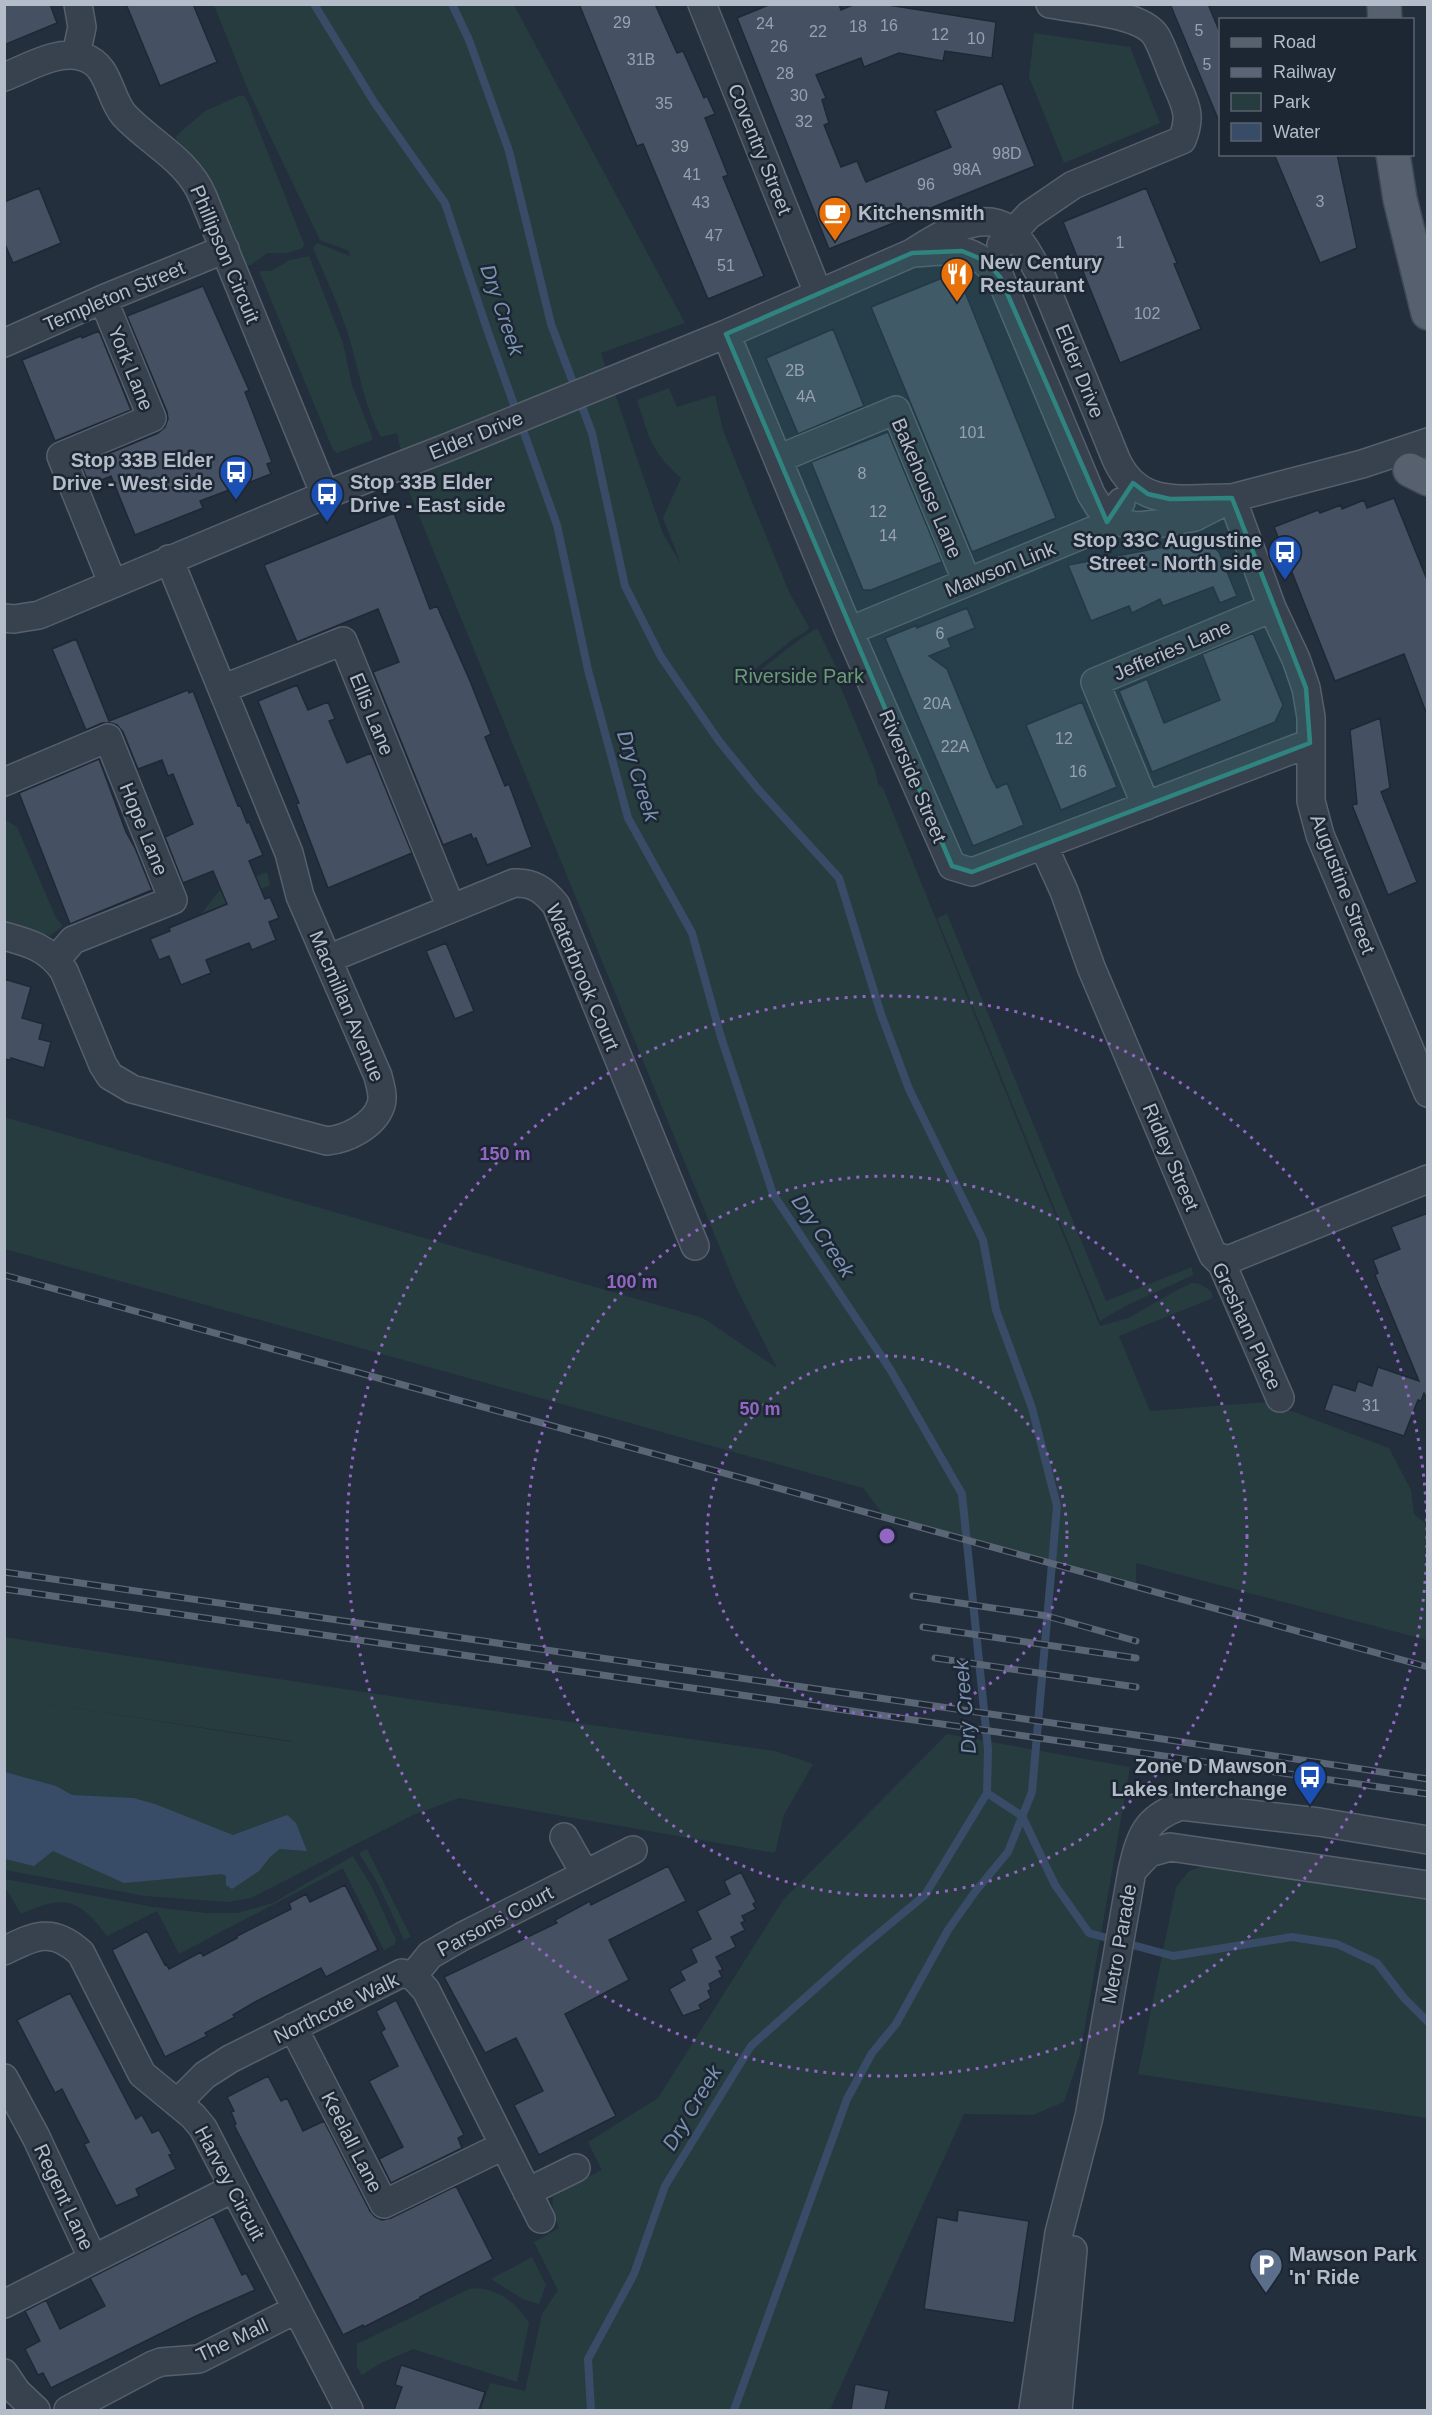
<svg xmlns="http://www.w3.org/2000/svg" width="1432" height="2415" viewBox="0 0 1432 2415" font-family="Helvetica,sans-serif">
<rect width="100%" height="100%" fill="#242f3e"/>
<!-- green -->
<path fill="#263c3f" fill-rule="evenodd" d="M214,5H514L685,323L601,353L663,534L681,564L663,518L681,478C651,452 649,437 637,400L669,388L677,407L715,395L723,430L737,465L790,594L809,627L808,630L792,640L748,675L750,678L800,639L817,628L843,681L839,683L875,770L878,784L883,788L1100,1326L1128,1318L1179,1289L1192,1283L1200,1284L1211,1291L1213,1298L1119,1336L1150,1411L1268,1402L1389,1448L1411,1490L1414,1514L1427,1525V1640L1136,1563V1588L885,1517L863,1488L5,1249L4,1117L703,1318L777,1368L736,1287L410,494L397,433L381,437C365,408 360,376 351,344C342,311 326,279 313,248L317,243L350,256L349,251L320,240L248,90Z
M1034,33L1130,47L1160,123L1064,163L1029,77Z
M239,96H244L247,100L304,244L303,248L287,253H267L251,265H245L205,170L177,141L176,136L205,111Z
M309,256L343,343L352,385L372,436V440L337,453L333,450L259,271H271L290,260Z
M4,819L17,827L56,918L63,926L50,936L5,923Z
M267,872L270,885L201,914L219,891Z
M947,914L1106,1301L1192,1267L1193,1275C1161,1291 1130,1301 1100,1321L937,918Z
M4,1637L410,1699L775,1751L813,1764L784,1815L775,1853L459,1798L413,1815L251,1898L227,1902L145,1896L5,1870ZM22,1700L291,1741L292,1742Z
M947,1734L1130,1767L1080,2055L1064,2102L1033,2115L964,2114L830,2410H481L490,2383L525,2391L542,2314L558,2290L534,2242L559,2228L552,2211L553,2197L562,2190L602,2170L588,2142L658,2098L783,1900Z
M367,1849L411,1937L404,1940L378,1884L359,1853Z
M353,1856L372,1887L396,1940L395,1944L384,1950L343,1868L179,1954L157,1911L107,1936C79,1898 64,1894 21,1914L5,1887V1879L153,1907L207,1913H237L273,1903Z
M1207,1865L1427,1899V2118L1138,2074L1176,1887L1189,1871Z
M532,2257L546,2285L539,2304L523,2299L491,2279Z
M479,2288C502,2292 517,2303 529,2323L517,2382L413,2349L379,2364L362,2375L357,2367V2344L469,2289Z"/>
<!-- water -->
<path fill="#394c67" d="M5,1772L56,1786L72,1795L133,1798L155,1804L233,1835L287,1815L296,1823L307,1851L280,1849L270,1857L259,1871L232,1889L226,1885V1876L222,1874L124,1883L53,1851L34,1866L5,1859Z"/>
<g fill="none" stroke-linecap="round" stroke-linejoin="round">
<!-- stream -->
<path stroke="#394c67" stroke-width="8" d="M314,4L374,102L445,203L488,332L557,525L588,670L628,818L692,933L721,1037L773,1194L890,1369L962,1494L988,1749L987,1793L925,1895L854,1954L751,2046L665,2186L634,2274L588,2359L591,2410
M452,4L469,40L509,151L551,324L592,433L625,586L661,657L719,741L758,789L839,878L881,1014L909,1089L983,1240L996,1310L1032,1408L1057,1506L1032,1792L1008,1852L975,1892L948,1930L896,2024L872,2053L847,2099L734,2410
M987,1793L1022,1816L1055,1885L1089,1933L1173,1956L1292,1937L1337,1944L1377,1963L1404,1998L1428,2022"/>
</g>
<!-- building -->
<path fill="#455162" stroke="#1f2835" stroke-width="1.5" d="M4,4H50L57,23L4,45Z
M126,4H193L217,62L160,86Z
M579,4H655L677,53L683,51L704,98L707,96L715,114L705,118L728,175L723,177L764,276L708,299L643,144L637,146Z
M771,4H839L841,10L855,4H882L996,22L992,58L945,51L943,61L899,53L864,67L861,58L816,75L826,98L822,100L829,123L824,125L841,167L857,161L866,182L951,147L935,111L1002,83L1035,166L829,249L737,18Z
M1170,4H1208L1221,35V126Z
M1274,154H1337L1357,248L1320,263Z
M39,188L61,243L13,263L4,242V202Z
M1146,188L1177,263L1174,264L1201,329L1120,363L1063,222Z
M957,272L1056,518L972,552L871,307Z
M203,286L249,390L245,392L272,462L267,464L271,474L200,501L203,508L135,535L111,476L90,485L81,465L158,433L165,427L168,419L167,412L127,316Z
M833,329L864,406L798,434L766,358Z
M99,331L131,410L55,441L22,360L81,336L82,338Z
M888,432L942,562L871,590H863L811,462Z
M1394,498L1428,582V712H1426L1404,654L1335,681L1274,527L1318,510L1320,513L1341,505L1342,509L1364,500L1367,508Z
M394,513L430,609L437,606L470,681L491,734L485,737L505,786L509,784L532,847L487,865L476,838L473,839L471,834L443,845L373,672L399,662L378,609L297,642L264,565Z
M1196,541L1207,542L1219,552L1237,596L1220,603L1213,587L1163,606L1160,599L1132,613L1129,606L1091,621L1068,565Z
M967,608L975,628L948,639L951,647L929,656L947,669L992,779L997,788L1007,783L1024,825L973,846L885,638L917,625V628Z
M1253,633L1283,705L1275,722L1152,772L1119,691L1147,679L1164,723L1220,700L1202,654Z
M76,639L109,721L188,690L189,693L193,691L238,806L240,805L247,823L249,822L263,855L249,861L265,899L270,897L279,918L269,922L276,940L252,950L249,943L206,960L211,973L181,985L169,956L159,960L150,939L170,931L169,928L227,904L213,871L183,883L165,837L193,824L173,774L168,776L162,760L138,769L123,732L117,725L111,723H102L86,730L52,649Z
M297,685L308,710L328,702L335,719L329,721L347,763L371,753L412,853L328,888L296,804L299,803L258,701Z
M1082,702L1117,787L1061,810L1026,725Z
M1380,718L1390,788L1381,792L1417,882L1388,895L1352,805L1357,804L1350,730Z
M99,759L126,832L135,848L152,890L70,924L19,793Z
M446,943L474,1011L455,1019L426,951Z
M4,979L31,987L22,1018L43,1024L39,1039L51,1042L44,1068L11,1058L10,1060L4,1059Z
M1428,1213V1400L1424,1393L1421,1401L1418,1400L1404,1436L1324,1410L1333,1384L1355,1391L1358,1381L1372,1386L1378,1367L1419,1381L1375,1275L1378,1273L1373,1260L1400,1249L1391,1227Z
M668,1866L686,1901L609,1940L629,1980L565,2014L616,2116L539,2155L514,2105L543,2091L516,2038L485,2053L444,1977L557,1923L555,1920L590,1901L591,1905Z
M741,1872L756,1902L753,1904L756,1909L742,1916L745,1921L741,1923L745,1930L731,1937L736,1947L716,1957L723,1970L719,1971L722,1977L709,1984L711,1989L708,1991L711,1998L699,2005L701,2009L683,2016L669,1989L685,1980L680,1971L697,1962L691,1949L711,1939L697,1911L730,1894L724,1881Z
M345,1885L378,1950L326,1977L321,1968L255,2002L233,2015L235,2017L205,2033L207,2036L165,2057L112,1950L147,1931L165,1965L166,1964L169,1969L201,1952L203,1956L237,1938V1936L291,1909L289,1903L306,1894L310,1902Z
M70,1993L136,2119L142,2115L152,2133L159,2130L172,2154L169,2155L176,2169L136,2189L139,2196L116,2206L84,2144L89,2142L70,2105L62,2089L55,2093L17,2020Z
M396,2000L464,2135L458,2138L462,2148L391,2183L379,2159L403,2147L369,2081L398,2066L381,2032L385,2029L376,2011Z
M268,2076L281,2101L287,2098L303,2131L324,2121L370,2211L375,2217L382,2220L391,2218L456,2186L493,2259L420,2297L421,2298L364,2327L363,2325L343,2335L234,2125L236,2124L231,2112L234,2111L227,2097Z
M958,2210L1029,2221L1014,2323L924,2309L937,2217L957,2221Z
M213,2216L242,2275L246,2273L255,2290L196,2316L51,2388L43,2373L38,2375L25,2349L40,2341L25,2311L46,2300L60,2329L105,2306L90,2278Z
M401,2365L485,2392L479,2410H394L402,2387L395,2385Z
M855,2384L889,2391L885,2410H851Z"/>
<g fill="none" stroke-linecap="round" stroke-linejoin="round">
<!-- street casing -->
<g stroke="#565f6c" stroke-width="30">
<path id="street" d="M702,4L818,293
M76,55L82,27L78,4
M4,77C28,68 57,49 83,57C110,65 108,96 124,115C150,143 188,160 203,197L325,495
M1001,245L1029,215L1073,185L1182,140C1192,116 1186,106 1176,83C1169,68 1164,50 1156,36C1142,13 1076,9 1050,4
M913,253C956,251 969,242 1000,277L1091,494L1099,507L1111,517L1126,524L1138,526L1157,524L1195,517L1232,498L1362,464L1428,442
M103,299L152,418L61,456L112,582
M726,334L849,631L952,866L972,872L1310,743
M4,343L103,299L225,249
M778,459L896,410L967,582
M1232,498L1272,608L1296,659L1306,688L1311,717V801L1320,835L1428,1093
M4,618L14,619L39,615L325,495L446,448L726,334L912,253C935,238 979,209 1007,228C1021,237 1034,264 1042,278L1116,459C1139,511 1186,497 1232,498
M849,631L1099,528L1111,517L1121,502
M222,689L343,641L451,908
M4,782L108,738L173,900L73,940L56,960
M1146,806L1095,682L1272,608
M1043,845L1064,891L1091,967L1203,1232L1213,1255L1222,1264L1280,1398
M4,936C30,943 48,948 64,971L103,1065L110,1076L132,1089L327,1141C347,1139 374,1126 381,1105C384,1096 380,1085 378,1076L300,896L289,853L169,559
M328,959L514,883C533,882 544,890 556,905L695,1246
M1213,1255L1228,1260L1428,1179
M564,1837L585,1874
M1132,1871L1149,1853L1170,1847L1428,1885
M4,1951C35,1935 53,1927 81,1953L142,2074L193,2116L203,2128L349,2410
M413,1976L430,1955L463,1936L633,1850
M293,2027L384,2204L503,2146
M4,2078L36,2137L93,2259L4,2304
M177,2103L205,2075L230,2059L402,1973L413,1976L426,1990L541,2219
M527,2192L576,2168
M93,2259L234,2188
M4,2373L17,2392L36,2410
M68,2410L153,2365L161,2362L199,2359L297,2309
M1033,2410L1059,2233L1089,2117L1132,1871C1140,1837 1145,1818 1181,1806L1319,1822L1428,1840
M1058,2410L1073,2250"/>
</g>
<!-- primary casing -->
<g stroke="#414a57" stroke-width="36">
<path id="primary" d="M1384,4L1385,20
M1393,154L1400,199L1428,313
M1410,470L1428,479"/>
</g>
<!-- street -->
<use href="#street" stroke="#38414e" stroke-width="27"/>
<!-- primary -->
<use href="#primary" stroke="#56606e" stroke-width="33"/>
<!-- rail casing -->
<g stroke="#5a6575" stroke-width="7">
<path id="rail" d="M4,1275L1428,1667
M4,1572L1136,1735L1428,1779
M4,1589L1428,1794
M913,1596L1047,1616L1136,1641
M923,1627L1136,1658
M935,1658L1136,1687"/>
</g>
<!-- rail -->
<use href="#rail" stroke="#1d2633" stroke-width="4.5" stroke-dasharray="14" stroke-linecap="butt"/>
</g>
<!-- marked area -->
<path fill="#308480" fill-opacity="0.2" stroke="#308480" stroke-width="4.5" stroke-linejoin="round" d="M962,251L986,261L1000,277L1107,522L1133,483L1148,494L1170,499L1232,498L1306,688L1310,743L972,872L952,866L726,334L912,253Z"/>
<!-- distance rings -->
<g fill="none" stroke="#9266c3" stroke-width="3" stroke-dasharray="3 6">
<circle cx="887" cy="1536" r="180"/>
<circle cx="887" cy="1536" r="360"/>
<circle cx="887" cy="1536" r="540"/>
</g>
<!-- icons -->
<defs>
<g id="cafe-pin" transform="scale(1.725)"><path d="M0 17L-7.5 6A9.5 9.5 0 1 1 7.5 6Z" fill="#e8710a" stroke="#1d2633"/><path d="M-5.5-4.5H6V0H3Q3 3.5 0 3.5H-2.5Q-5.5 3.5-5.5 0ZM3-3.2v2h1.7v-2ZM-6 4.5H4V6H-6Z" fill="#fff"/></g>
<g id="restaurant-pin" transform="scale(1.725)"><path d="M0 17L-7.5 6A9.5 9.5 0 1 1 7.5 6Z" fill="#e8710a" stroke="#1d2633"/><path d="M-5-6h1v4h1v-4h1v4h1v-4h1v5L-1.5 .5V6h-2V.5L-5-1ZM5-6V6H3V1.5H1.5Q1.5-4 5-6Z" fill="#fff"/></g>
<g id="bus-pin" transform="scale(1.725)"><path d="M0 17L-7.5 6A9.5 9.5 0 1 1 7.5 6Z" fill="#1a4fb4" stroke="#1d2633"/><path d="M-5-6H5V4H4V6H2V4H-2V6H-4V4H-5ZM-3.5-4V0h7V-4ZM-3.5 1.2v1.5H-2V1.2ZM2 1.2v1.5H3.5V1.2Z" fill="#fff"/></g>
<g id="parking-pin" transform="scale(1.725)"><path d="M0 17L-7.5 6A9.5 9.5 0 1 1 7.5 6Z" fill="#5c6f8a" stroke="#1d2633"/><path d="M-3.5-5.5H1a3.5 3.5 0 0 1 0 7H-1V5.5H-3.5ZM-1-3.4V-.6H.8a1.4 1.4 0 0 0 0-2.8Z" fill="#fff"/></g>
</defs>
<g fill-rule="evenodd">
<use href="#cafe-pin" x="835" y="213"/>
<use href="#restaurant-pin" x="957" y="274"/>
<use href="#bus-pin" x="236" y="472"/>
<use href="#bus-pin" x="327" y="494"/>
<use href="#bus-pin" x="1285" y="552"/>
<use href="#bus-pin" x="1310" y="1777"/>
<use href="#parking-pin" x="1266" y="2265"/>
</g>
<g text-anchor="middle" stroke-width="5" stroke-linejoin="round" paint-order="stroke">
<!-- number labels -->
<g font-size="16" fill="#98a1af">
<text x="622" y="28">29</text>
<text x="765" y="29">24</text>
<text x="889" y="31">16</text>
<text x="858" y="32">18</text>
<text x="1199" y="36">5</text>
<text x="818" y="37">22</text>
<text x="940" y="40">12</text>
<text x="976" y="44">10</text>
<text x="779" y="52">26</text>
<text x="641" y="65">31B</text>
<text x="1207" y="70">5</text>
<text x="785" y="79">28</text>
<text x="799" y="101">30</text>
<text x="664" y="109">35</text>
<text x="804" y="127">32</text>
<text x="680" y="152">39</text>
<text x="1007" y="159">98D</text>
<text x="967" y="175">98A</text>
<text x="692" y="180">41</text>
<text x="926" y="190">96</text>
<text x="1320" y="207">3</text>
<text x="701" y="208">43</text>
<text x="714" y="241">47</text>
<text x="1120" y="248">1</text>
<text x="726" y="271">51</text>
<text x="1147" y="319">102</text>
<text x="795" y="376">2B</text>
<text x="806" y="402">4A</text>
<text x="972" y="438">101</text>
<text x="862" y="479">8</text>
<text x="878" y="517">12</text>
<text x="888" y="541">14</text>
<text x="940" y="639">6</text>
<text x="937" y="709">20A</text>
<text x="1064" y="744">12</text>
<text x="955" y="752">22A</text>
<text x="1078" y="777">16</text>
<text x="1371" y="1411">31</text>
</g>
<!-- street labels -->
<g font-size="20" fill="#b4bcc9" stroke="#1d2633">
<text transform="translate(760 149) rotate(68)" y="7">Coventry Street</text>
<text transform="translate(225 254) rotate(67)" y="7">Phillipson Circuit</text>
<text transform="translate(114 296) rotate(-23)" y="7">Templeton Street</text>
<text transform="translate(131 368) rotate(68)" y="7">York Lane</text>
<text transform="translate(1080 371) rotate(68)" y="7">Elder Drive</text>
<text transform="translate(476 435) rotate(-22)" y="7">Elder Drive</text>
<text transform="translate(927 488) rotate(67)" y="7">Bakehouse Lane</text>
<text transform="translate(1000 569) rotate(-22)" y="7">Mawson Link</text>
<text transform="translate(1172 650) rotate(-23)" y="7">Jefferies Lane</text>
<text transform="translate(372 714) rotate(68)" y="7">Ellis Lane</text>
<text transform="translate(913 776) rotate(67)" y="7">Riverside Street</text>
<text transform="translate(144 829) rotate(68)" y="7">Hope Lane</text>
<text transform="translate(1343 884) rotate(69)" y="7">Augustine Street</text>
<text transform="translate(583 977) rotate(67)" y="7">Waterbrook Court</text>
<text transform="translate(347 1006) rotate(67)" y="7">Macmillan Avenue</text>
<text transform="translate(1171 1157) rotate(67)" y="7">Ridley Street</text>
<text transform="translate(1247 1326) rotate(65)" y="7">Gresham Place</text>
<text transform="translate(495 1921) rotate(-28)" y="7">Parsons Court</text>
<text transform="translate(1119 1944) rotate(-80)" y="7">Metro Parade</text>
<text transform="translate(336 2008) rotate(-26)" y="7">Northcote Walk</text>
<text transform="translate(352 2142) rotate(63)" y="7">Keelall Lane</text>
<text transform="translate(230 2183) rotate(62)" y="7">Harvey Circuit</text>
<text transform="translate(64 2197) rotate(65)" y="7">Regent Lane</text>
<text transform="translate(232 2340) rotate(-25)" y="7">The Mall</text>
</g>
<!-- poi labels -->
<g font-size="20" font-weight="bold" fill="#b4bcc9" stroke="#1d2633" text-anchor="start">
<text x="858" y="220">Kitchensmith</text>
<text x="980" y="269">New Century<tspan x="980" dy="23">Restaurant</tspan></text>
<text x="213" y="467" text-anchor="end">Stop 33B Elder<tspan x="213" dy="23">Drive - West side</tspan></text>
<text x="350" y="489">Stop 33B Elder<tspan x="350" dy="23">Drive - East side</tspan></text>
<text x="1262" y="547" text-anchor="end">Stop 33C Augustine<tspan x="1262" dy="23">Street - North side</tspan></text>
<text x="1287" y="1773" text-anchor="end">Zone D Mawson<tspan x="1287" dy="23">Lakes Interchange</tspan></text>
<text x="1289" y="2261">Mawson Park<tspan x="1289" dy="23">'n' Ride</tspan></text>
</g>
<!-- park labels -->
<g font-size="20" fill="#6b9a76" stroke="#1d2633">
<text x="799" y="683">Riverside Park</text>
</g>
<!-- water labels -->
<g font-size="21" font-style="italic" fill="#7c92b1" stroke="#1d2633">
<text transform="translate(502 310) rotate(71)" y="7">Dry Creek</text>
<text transform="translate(638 776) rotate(72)" y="7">Dry Creek</text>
<text transform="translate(823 1236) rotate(56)" y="7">Dry Creek</text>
<text transform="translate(965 1707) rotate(-95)" y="7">Dry Creek</text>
<text transform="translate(692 2108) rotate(-59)" y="7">Dry Creek</text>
</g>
</g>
<circle cx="887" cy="1536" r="9" fill="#9266c3" stroke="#1d2633" stroke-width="3"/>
<g font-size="18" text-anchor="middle" font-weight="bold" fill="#9266c3" stroke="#1d2633" stroke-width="5" stroke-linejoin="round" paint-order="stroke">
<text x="505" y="1160">150 m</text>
<text x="632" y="1288">100 m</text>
<text x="760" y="1415">50 m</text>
</g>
<!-- border -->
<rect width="1432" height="2415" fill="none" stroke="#b4bcc9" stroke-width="12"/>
<!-- legend -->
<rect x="1219" y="18" width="195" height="138" fill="#1d2633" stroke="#59626f" stroke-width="1.5"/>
<rect x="1231" y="38" width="30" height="9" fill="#56606e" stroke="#59626f" stroke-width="1.5"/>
<text x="1273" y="48" font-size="18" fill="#b4bcc9">Road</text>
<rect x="1231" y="68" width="30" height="9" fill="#5a6575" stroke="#59626f" stroke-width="1.5"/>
<text x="1273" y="78" font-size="18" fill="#b4bcc9">Railway</text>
<rect x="1231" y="93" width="30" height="18" fill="#263c3f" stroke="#59626f" stroke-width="1.5"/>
<text x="1273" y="108" font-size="18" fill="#b4bcc9">Park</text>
<rect x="1231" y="123" width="30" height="18" fill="#394c67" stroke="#59626f" stroke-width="1.5"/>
<text x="1273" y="138" font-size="18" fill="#b4bcc9">Water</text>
</svg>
